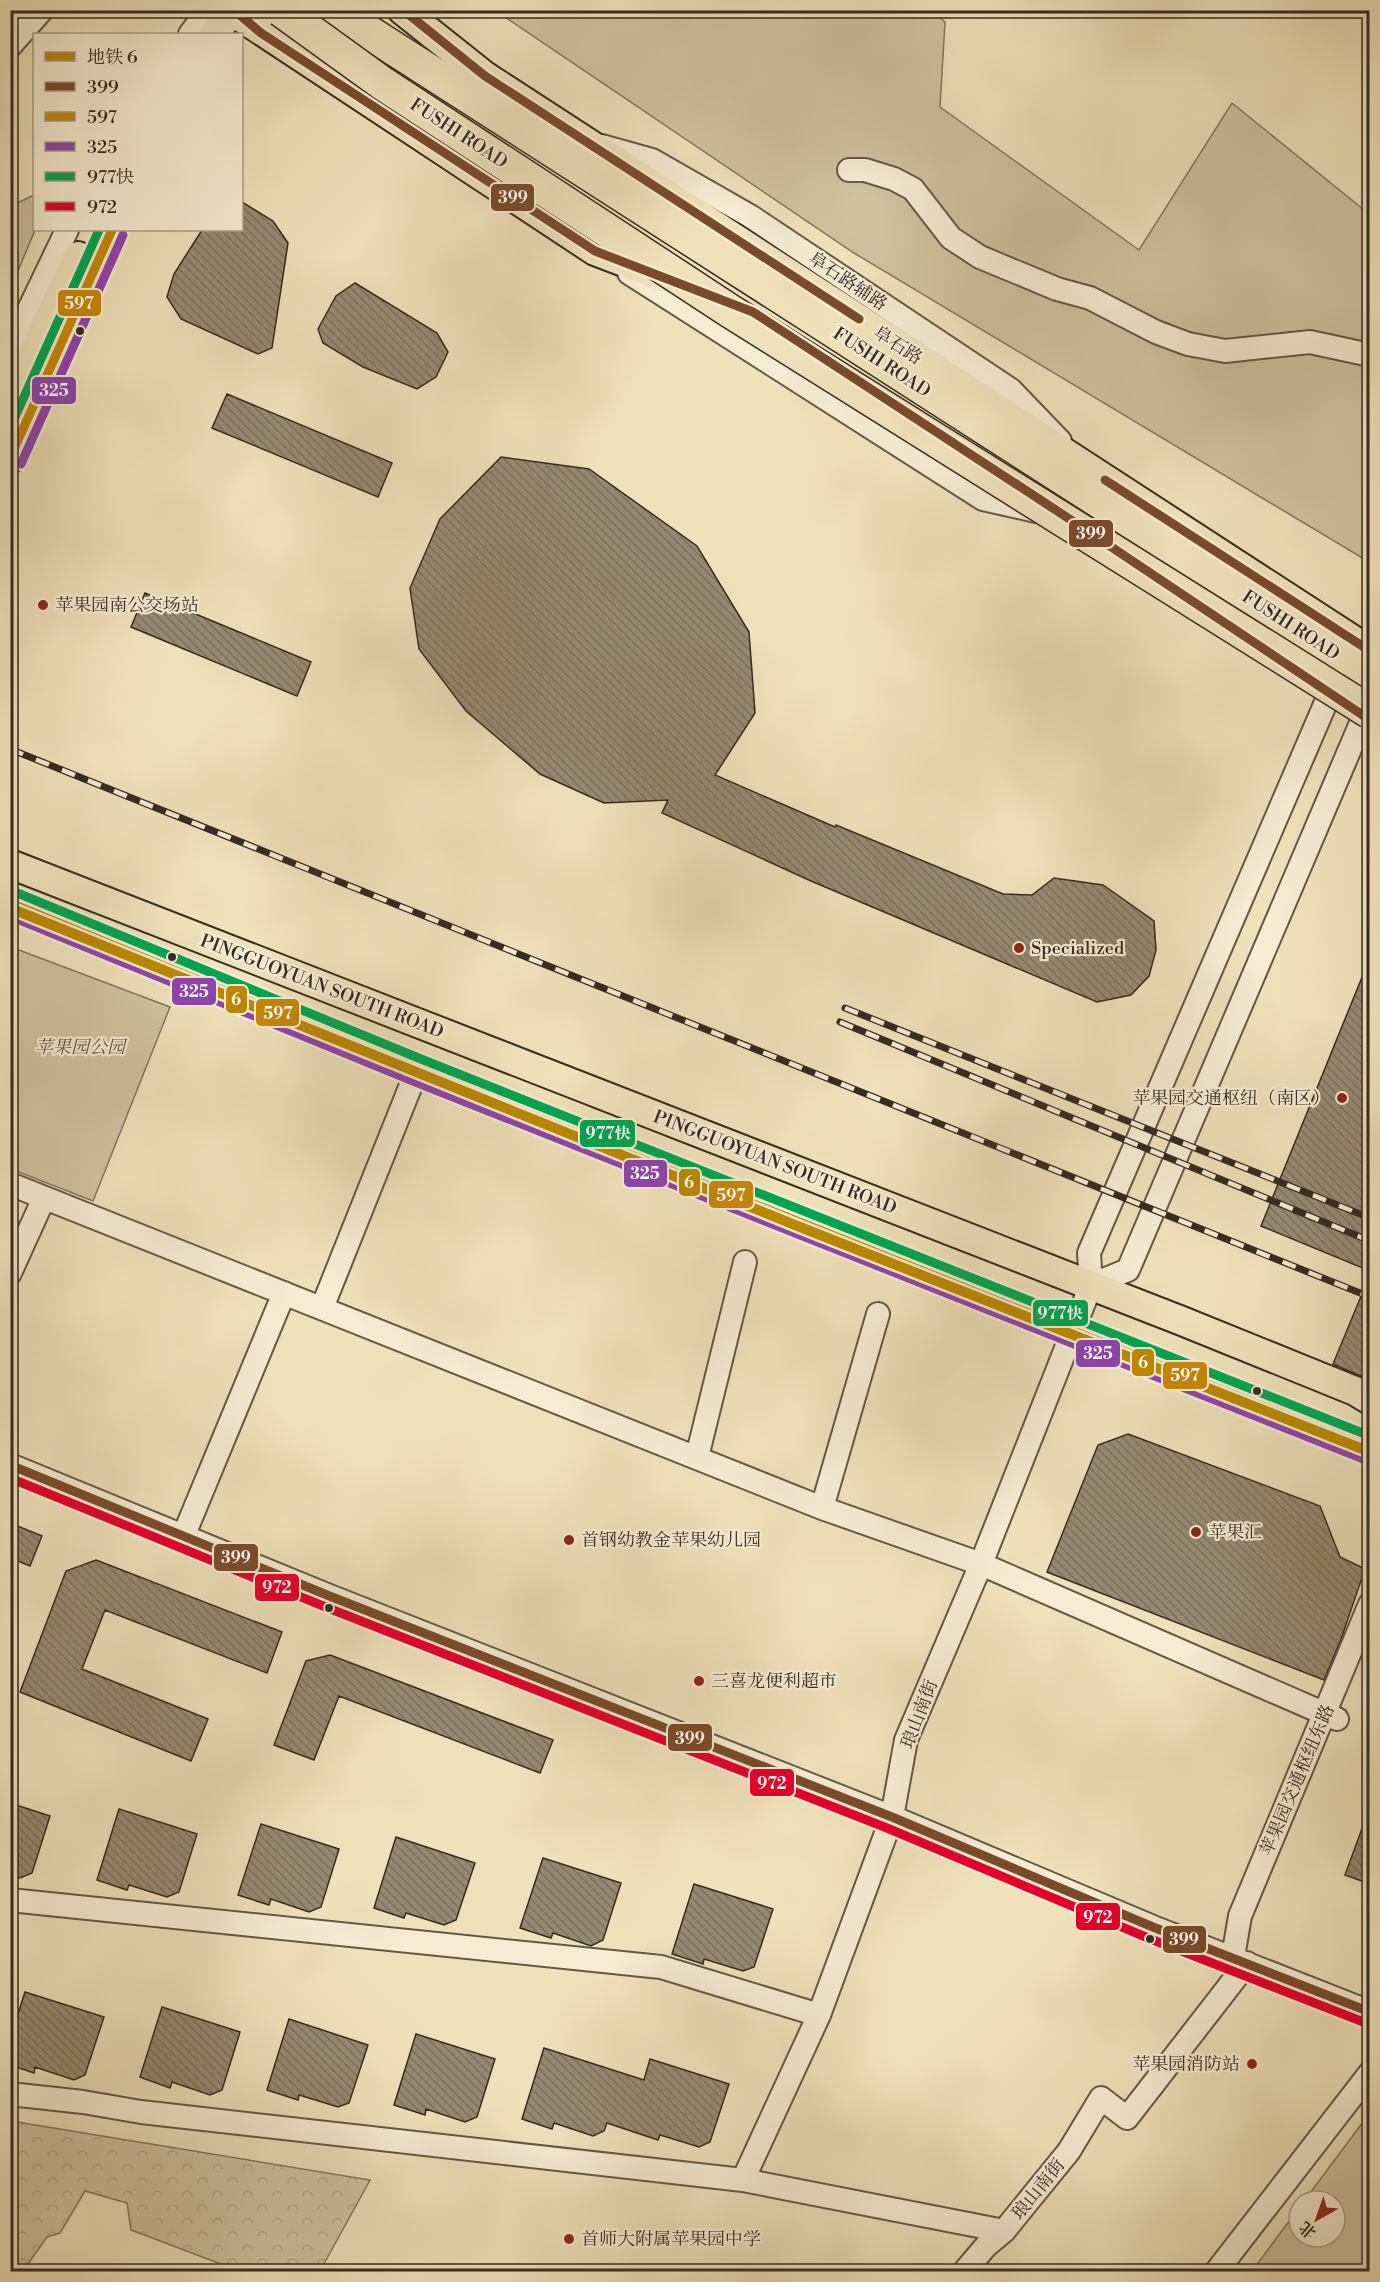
<svg xmlns="http://www.w3.org/2000/svg" width="1380" height="2282" viewBox="0 0 1380 2282" font-family="'Libre Bodoni','Noto Serif SC',serif">
<defs>
<pattern id="forest-crowns" width="20" height="18" patternUnits="userSpaceOnUse" patternTransform="scale(1.5)"><rect width="20" height="18" fill="#cfc2a0"/><path d="M2 6a3 3 0 1 1 6 0M12 15a3 3 0 1 1 6 0" fill="none" stroke="#b2a78a"/></pattern>
<pattern id="building-back-hatch" width="6" height="6" patternUnits="userSpaceOnUse" patternTransform="scale(1.5)"><rect width="6" height="6" fill="#958a71"/><path d="M-1 5l2 2M0 0l6 6M5-1l2 2" fill="none" stroke="#7a715c"/></pattern>
</defs>
<rect width="100%" height="100%" fill="#efe1ba"/>
<filter id="stains"><feTurbulence type="fractalNoise" baseFrequency=".00333" numOctaves="4"/><feColorMatrix values="0 0 0 0 .2 0 0 0 0 .09 0 0 0 0 .02 0 0 0 .5 -.17"/></filter>
<radialGradient id="worn" r=".72"><stop offset=".6" stop-color="#630" stop-opacity="0"/><stop offset="1" stop-color="#630" stop-opacity=".3"/></radialGradient>
<!-- forest -->
<path fill="url(#forest-crowns)" stroke="#827661" stroke-width="1.5" d="M11,2121L370,2180L320,2271H234V2269L131,2230L127,2203L85,2191L60,2233L47,2237L23,2271H11Z"/>
<!-- park -->
<path fill="#cfc2a0" stroke="#827661" stroke-width="1.5" d="M496,11H932L945,22L940,107L1139,250L1232,103L1369,214V562L854,253Z
M34,195L35,230L11,288V206Z
M11,947L170,1007L93,1201L11,1169Z
M1369,2114V2271H1252L1299,2208V2237H1335V2201H1304Z"/>
<!-- building -->
<path fill="url(#building-back-hatch)" stroke="#342b22" stroke-width="1.5" d="M242,202L273,221L288,243L272,348L258,354L181,319L167,297L174,274L202,230H242Z
M355,283L437,333L448,352L436,377L417,389L363,367L323,343L318,329L336,296Z
M227,394L392,463L378,497L212,428Z
M501,457L589,469L697,546L749,632L755,713L715,775L835,827L836,825L1003,894L1032,895L1054,878L1103,885L1154,921L1156,950L1149,976L1131,995L1097,1002L811,881L662,813L668,800L604,803L540,774L466,711L419,649L410,588L440,519Z
M145,593L311,662L297,696L131,627Z
M1369,960L1370,961V1271L1261,1226Z
M1369,1277H1370V1380L1333,1364Z
M1128,1434L1320,1506L1340,1557L1365,1569L1341,1639L1324,1680L1047,1572L1098,1445Z
M10,1523L42,1536L30,1566L10,1558Z
M96,1560L282,1632L267,1673L105,1610L82,1669L208,1719L191,1761L20,1692L66,1571Z
M330,1655L553,1740L540,1773L339,1696L314,1760L274,1745L306,1661Z
M10,1803L50,1816L32,1873L20,1878L10,1875Z
M119,1809L197,1834L179,1892L167,1897L129,1885L127,1890L97,1880Z
M1368,1812L1370,1813V1884L1345,1875Z
M261,1824L339,1849L321,1907L309,1912L271,1899L269,1905L238,1895Z
M396,1837L475,1863L456,1920L444,1925L406,1913L404,1918L374,1908Z
M543,1858L621,1883L603,1940L591,1946L553,1933L551,1938L520,1928Z
M694,1884L773,1909L754,1967L743,1971L704,1959L703,1964L672,1954Z
M25,1992L104,2017L85,2075L74,2080L35,2067L34,2073L10,2065V2039Z
M162,2007L240,2032L222,2090L210,2095L172,2082L170,2088L140,2077Z
M289,2019L368,2045L349,2103L338,2107L299,2095L298,2100L267,2090Z
M416,2034L495,2059L477,2117L465,2122L426,2109L425,2115L394,2105Z
M544,2048L644,2080L650,2059L729,2084L710,2142L699,2147L660,2135L658,2140L607,2123L604,2131L593,2136L554,2123L552,2129L522,2119Z"/>
<g fill="none" stroke-linecap="round" stroke-linejoin="round">
<!-- minor casing -->
<g stroke="#635848" stroke-width="26">
<path id="minor" d="M190,34L208,10
M10,46L42,10
M602,146L652,160L750,216L1011,390L1060,441
M849,170H865L894,179L913,189L951,238L980,257L1057,289L1090,298L1156,332L1188,344L1225,351L1310,342L1370,355
M629,273L983,499L1036,511
M10,349L67,230
M10,1184L822,1508L981,1564L1337,1719
M10,1273L44,1198
M1091,1285L1128,1270L1364,716
M322,1308L417,1070
M697,1457L745,1262
M10,1465L332,1597L892,1817L1153,1927L1370,2012
M822,1508L878,1314
M183,1537L284,1293
M10,1900L661,1967L819,2015
M1233,1957L1240,1916L1370,1604
M10,2094L83,2102L141,2112L743,2180L1004,2231
M743,2180L819,2015L892,1817L906,1740L981,1564L1091,1285L1089,1253L1330,693
M964,2272L986,2246L1004,2231L1069,2151L1101,2098L1127,2118L1247,1963
M1216,2272L1370,2073"/>
</g>
<!-- major casing -->
<g stroke="#342b22" stroke-width="32">
<path id="major" d="M230,10L595,251L663,277
M402,10L485,76L1370,651
M214,34L233,10
M10,409L29,363L78,256
M10,459L112,230
M10,864L1182,1321L1355,1391L1370,1400
M10,903L417,1070L1102,1341L1370,1449"/>
</g>
<!-- highway casing -->
<g stroke="#342b22" stroke-width="36">
<path id="highway" d="M334,10L1370,675"/>
</g>
<!-- minor -->
<use href="#minor" stroke="#f5ecd2" stroke-width="22"/>
<!-- major -->
<use href="#major" stroke="#efe1ba" stroke-width="28"/>
<!-- highway -->
<use href="#highway" stroke="#efe1ba" stroke-width="33"/>
<!-- rail casing -->
<g stroke="#342b22" stroke-width="7">
<path id="rail" d="M10,749L1370,1297
M845,1008L1370,1218
M840,1022L1370,1241"/>
</g>
<!-- rail -->
<use href="#rail" stroke="#f5ecd2" stroke-width="4.5" stroke-dasharray="14" stroke-linecap="butt"/>
<!-- highway-bridge casing -->
<g stroke="#342b22" stroke-width="36" stroke-linecap="butt">
<path id="highway-bridge" d="M281,10L382,83L730,311L1370,712"/>
</g>
<!-- highway-bridge -->
<use href="#highway-bridge" stroke="#efe1ba" stroke-width="33"/>
<!-- bus-1 casing -->
<g stroke="#f5ecd2" stroke-width="14">
<path id="bus-1" d="M234,10L261,33L595,251L753,312L1068,518L1370,720
M403,10L485,76L859,319
M1105,480L1370,651
M10,1465L332,1597L892,1817L1153,1927L1370,2012"/>
</g>
<!-- bus-2 casing -->
<g stroke="#f5ecd2" stroke-width="14">
<path id="bus-2" d="M10,458L112,230
M10,903L417,1070L1370,1449"/>
</g>
<!-- bus-3 casing -->
<g stroke="#f5ecd2" stroke-width="14">
<path id="bus-3" d="M21,464L123,235
M10,916L413,1081L1366,1460"/>
</g>
<!-- bus-4 casing -->
<g stroke="#f5ecd2" stroke-width="14">
<path id="bus-4" d="M10,428L99,230
M15,892L421,1059L1370,1436"/>
</g>
<!-- bus-5 casing -->
<g stroke="#f5ecd2" stroke-width="14">
<path id="bus-5" d="M10,1478L328,1608L887,1828L1148,1938L1366,2023"/>
</g>
<!-- bus-1 -->
<use href="#bus-1" stroke="#7a4b2a" stroke-width="9"/>
<!-- bus-2 -->
<use href="#bus-2" stroke="#c68708" stroke-width="9"/>
<!-- bus-3 -->
<use href="#bus-3" stroke="#8e44ad" stroke-width="9"/>
<!-- bus-4 -->
<use href="#bus-4" stroke="#00a651" stroke-width="9"/>
<!-- bus-5 -->
<use href="#bus-5" stroke="#e4002b" stroke-width="9"/>
<!-- metro-1 casing -->
<g stroke="#f5ecd2" stroke-width="15">
<path id="metro-1" d="M10,908L805,1229L1370,1452"/>
</g>
<!-- metro-1 -->
<use href="#metro-1" stroke="#bb8900" stroke-width="10"/>
</g>
<!-- markers -->
<g fill="#342b22" stroke="#f5ecd2" stroke-width="2">
<circle cx="80" cy="331" r="5"/>
<circle cx="172" cy="957" r="5"/>
<circle cx="1257" cy="1391" r="5"/>
<circle cx="329" cy="1608" r="5"/>
<circle cx="1150" cy="1939" r="5"/>
</g>
<g fill="#8f2418" stroke="#f5ecd2" stroke-width="2">
<circle cx="43" cy="605" r="6"/>
<circle cx="1019" cy="948" r="6"/>
<circle cx="1342" cy="1098" r="6"/>
<circle cx="1196" cy="1532" r="6"/>
<circle cx="569" cy="1540" r="6"/>
<circle cx="699" cy="1681" r="6"/>
<circle cx="1252" cy="2064" r="6"/>
<circle cx="569" cy="2239" r="6"/>
</g>
<g text-anchor="middle" stroke-width="4.5" stroke-linejoin="round" paint-order="stroke">
<!-- street labels -->
<g font-size="18" fill="#342b22" stroke="#f5ecd2">
<text transform="translate(459 133) rotate(33)" y="6">FUSHI ROAD</text>
<text transform="translate(848 281) rotate(34)" y="6">阜石路辅路</text>
<text transform="translate(898 345) rotate(33)" y="6">阜石路</text>
<text transform="translate(882 362) rotate(33)" y="6">FUSHI ROAD</text>
<text transform="translate(1291 625) rotate(33)" y="6">FUSHI ROAD</text>
<text transform="translate(322 986) rotate(21)" y="6">PINGGUOYUAN SOUTH ROAD</text>
<text transform="translate(775 1162) rotate(21)" y="6">PINGGUOYUAN SOUTH ROAD</text>
<text transform="translate(919 1714) rotate(-69)" y="6">琅山南街</text>
<text transform="translate(1297 1780) rotate(-67)" y="6">苹果园交通枢纽东路</text>
<text transform="translate(1038 2189) rotate(-51)" y="6">琅山南街</text>
</g>
<!-- poi labels -->
<g font-size="18" fill="#342b22" stroke="#f5ecd2" text-anchor="start">
<text x="55" y="611">苹果园南公交场站</text>
<text x="1031" y="954">Specialized</text>
<text x="1330" y="1104" text-anchor="end">苹果园交通枢纽（南区）</text>
<text x="1208" y="1538">苹果汇</text>
<text x="581" y="1546">首钢幼教金苹果幼儿园</text>
<text x="711" y="1687">三喜龙便利超市</text>
<text x="1240" y="2070" text-anchor="end">苹果园消防站</text>
<text x="581" y="2245">首师大附属苹果园中学</text>
</g>
<!-- park labels -->
<g font-size="18" font-style="italic" fill="#5b5142" stroke="#f5ecd2">
<text x="80" y="1053">苹果园公园</text>
</g>
</g>
<g stroke="#f5ecd2" stroke-width="2">
<rect x="490" y="183" width="45" height="29" rx="6" fill="#7a4b2a"/>
<rect x="57" y="289" width="45" height="28" rx="6" fill="#c68708"/>
<rect x="31" y="376" width="46" height="29" rx="6" fill="#8e44ad"/>
<rect x="1068" y="519" width="46" height="29" rx="6" fill="#7a4b2a"/>
<rect x="171" y="977" width="46" height="29" rx="6" fill="#8e44ad"/>
<rect x="225" y="985" width="23" height="29" rx="6" fill="#bb8900"/>
<rect x="255" y="998" width="45" height="29" rx="6" fill="#c68708"/>
<rect x="579" y="1119" width="57" height="29" rx="6" fill="#00a651"/>
<rect x="623" y="1159" width="45" height="29" rx="6" fill="#8e44ad"/>
<rect x="678" y="1168" width="23" height="29" rx="6" fill="#bb8900"/>
<rect x="708" y="1180" width="46" height="29" rx="6" fill="#c68708"/>
<rect x="1032" y="1299" width="57" height="28" rx="6" fill="#00a651"/>
<rect x="1075" y="1339" width="46" height="29" rx="6" fill="#8e44ad"/>
<rect x="1131" y="1348" width="24" height="29" rx="6" fill="#bb8900"/>
<rect x="1162" y="1361" width="46" height="29" rx="6" fill="#c68708"/>
<rect x="213" y="1543" width="46" height="29" rx="6" fill="#7a4b2a"/>
<rect x="254" y="1573" width="46" height="29" rx="6" fill="#e4002b"/>
<rect x="667" y="1723" width="46" height="29" rx="6" fill="#7a4b2a"/>
<rect x="749" y="1768" width="46" height="29" rx="6" fill="#e4002b"/>
<rect x="1075" y="1902" width="46" height="29" rx="6" fill="#e4002b"/>
<rect x="1162" y="1925" width="45" height="29" rx="6" fill="#7a4b2a"/>
</g>
<g font-size="16" text-anchor="middle" font-weight="bold" fill="#fff">
<text x="513" y="203">399</text>
<text x="79" y="309">597</text>
<text x="54" y="396">325</text>
<text x="1091" y="539">399</text>
<text x="194" y="997">325</text>
<text x="236" y="1005">6</text>
<text x="278" y="1019">597</text>
<text x="608" y="1139">977快</text>
<text x="645" y="1179">325</text>
<text x="689" y="1188">6</text>
<text x="731" y="1201">597</text>
<text x="1060" y="1319">977快</text>
<text x="1098" y="1359">325</text>
<text x="1143" y="1368">6</text>
<text x="1185" y="1381">597</text>
<text x="236" y="1563">399</text>
<text x="277" y="1593">972</text>
<text x="690" y="1744">399</text>
<text x="772" y="1789">972</text>
<text x="1098" y="1923">972</text>
<text x="1184" y="1945">399</text>
</g>
<!-- margin -->
<rect width="1380" height="2282" fill="none" stroke="#efe1ba" stroke-width="36"/>
<rect x="12" y="12" width="1356" height="2258" fill="none" stroke="#342b22" stroke-width="3"/>
<rect x="18" y="18" width="1344" height="2246" fill="none" stroke="#342b22" stroke-width="1.5"/>
<!-- legend -->
<rect x="33" y="33" width="210" height="198" fill="#f5ecd2" stroke="#a89f8c" stroke-width="1.5"/>
<rect x="45" y="52" width="30" height="9" fill="#bb8900" stroke="#a89f8c" stroke-width="1.5"/>
<text x="87" y="63" font-size="18" fill="#342b22">地铁 6</text>
<rect x="45" y="82" width="30" height="9" fill="#7a4b2a" stroke="#a89f8c" stroke-width="1.5"/>
<text x="87" y="93" font-size="18" fill="#342b22">399</text>
<rect x="45" y="112" width="30" height="9" fill="#c68708" stroke="#a89f8c" stroke-width="1.5"/>
<text x="87" y="123" font-size="18" fill="#342b22">597</text>
<rect x="45" y="142" width="30" height="9" fill="#8e44ad" stroke="#a89f8c" stroke-width="1.5"/>
<text x="87" y="153" font-size="18" fill="#342b22">325</text>
<rect x="45" y="172" width="30" height="9" fill="#00a651" stroke="#a89f8c" stroke-width="1.5"/>
<text x="87" y="183" font-size="18" fill="#342b22">977快</text>
<rect x="45" y="202" width="30" height="9" fill="#e4002b" stroke="#a89f8c" stroke-width="1.5"/>
<text x="87" y="213" font-size="18" fill="#342b22">972</text>
<!-- north arrow -->
<g transform="translate(1317 2219) rotate(220)"><circle r="28" fill="#f5ecd2" stroke="#a89f8c" stroke-width="1.5"/>
<path d="M0-4.5L10 22L0 15L-10 22Z" fill="#8f2418"/>
<text y="-9" font-size="16" font-weight="bold" text-anchor="middle" fill="#342b22">北</text>
</g>
<rect width="100%" height="100%" filter="url(#stains)"/>
<rect width="100%" height="100%" fill="url(#worn)"/>
</svg>
